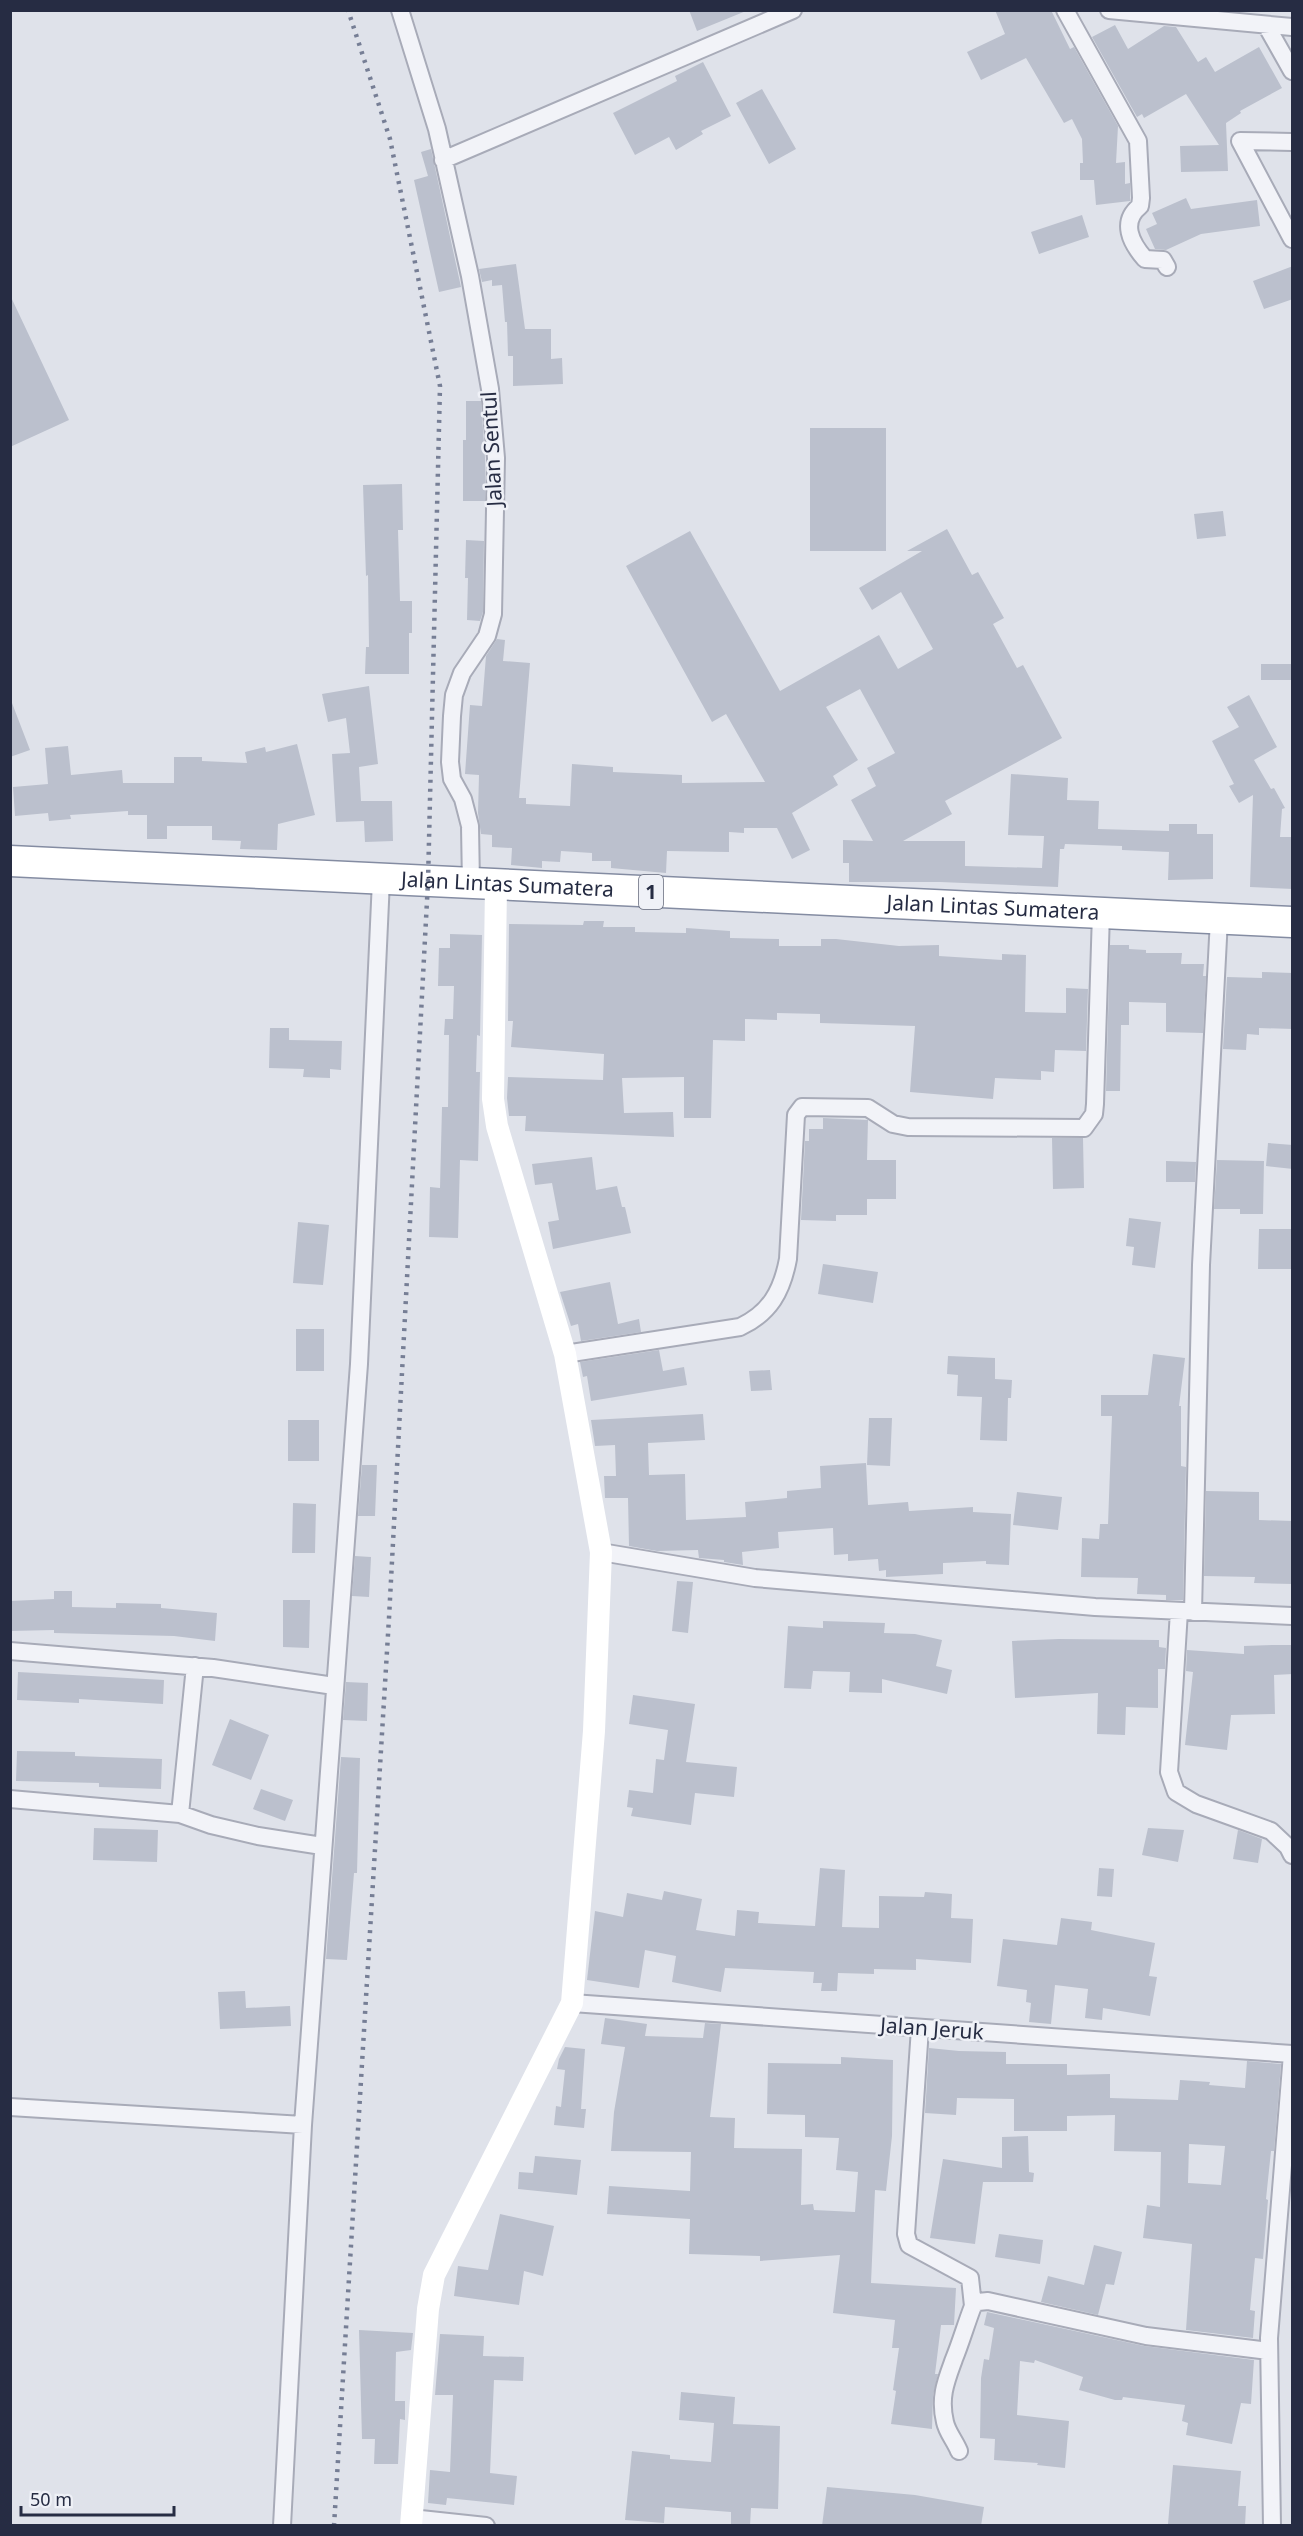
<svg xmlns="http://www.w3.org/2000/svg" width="1303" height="2536" viewBox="0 0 1303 2536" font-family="'Noto Sans',sans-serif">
<rect width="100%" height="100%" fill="#dfe2ea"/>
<!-- building -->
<path fill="#bbc0cd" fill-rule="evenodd" d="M689,10H746V11L697,31Z
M995,10H1051L1070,49L1074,47L1118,126L1116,163L1125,162V184L1130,183V201L1096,205L1094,180H1080V163H1083L1082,139L1072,119L1064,123L1026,58L981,80L967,52L1005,34Z
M1115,25L1128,49L1164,26L1176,27L1198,62L1206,57L1215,72L1259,47L1282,88L1240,111L1241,113L1226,123L1228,171L1181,172L1180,146L1219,145L1186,94L1144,118L1142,114L1137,117L1092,37Z
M703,62L731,116L701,131L703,134L676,150L669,137L635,155L613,113L677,81L675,76Z
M762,89L796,149L769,164L736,103Z
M431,149L461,287L439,292L414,180L428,176L421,152Z
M1186,198L1191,209L1257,200L1260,226L1201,234L1166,250L1155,249L1146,229L1157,224L1152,213Z
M1082,215L1089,237L1039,254L1031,232Z
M516,264L525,329H551V359L562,358L563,384L513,386V356H508L507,322H505L502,285L492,286V280L482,282L479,269Z
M1293,266V299L1264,309L1253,281Z
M10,295L69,420L10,447Z
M466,401H481L485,458V501H463V440H466Z
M810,428H886V551H810Z
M402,484L403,530H398L400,601H412V633H409V674H365L366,647H369L368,575L366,576L363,485Z
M1223,511L1226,536L1197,539L1194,514Z
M947,529L972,575L978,572L1004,618L993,624L1017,668L1023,665L1062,738L945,801L952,814L903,841H965V866L1042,868L1044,836L1008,835L1011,774L1068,778L1067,800L1099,801L1098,829L1169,831V824H1197V834H1213V879L1168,880L1169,852L1122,850V846L1065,844L1064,849H1060L1058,887L940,882H849V863H843V840L873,841L851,800L876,786L867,768L895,753L860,689L826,707L858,760L833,776L838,785L792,813L810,850L792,859L777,828H744V833L729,832V852L667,851L666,873L611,868V861H592V853L561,851L560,862L542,861V868L511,865L512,848L492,847V835L481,834L478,813L479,775L465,774L470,705L482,706L486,656L497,639L505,640L503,661L530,663L519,798H526V804L570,806L572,764L613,767V772L682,775V783L765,782L726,714L712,722L626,566L690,531L780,691L879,635L898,669L933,649L901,592L872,610L859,588L922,551H907Z
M466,540L484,541L483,612L480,621L467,620L468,578H465Z
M1261,664H1293V680H1261Z
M369,686L378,764L359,767L361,801H392L393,841L365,842L364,821L336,822L332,754L350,753L346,718L328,722L322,694Z
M1249,695L1277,747L1254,760L1271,789L1274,788L1285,808L1282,809L1280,837H1293V889L1250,887L1253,795L1239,803L1229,786L1234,784L1212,741L1239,727L1227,707Z
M12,703L30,750L10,757V704Z
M297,744L315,815L278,824L277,850L240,849L241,841L212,840V826H167V839H147V815H128V811L70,815L71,819L49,821L48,813L15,816L13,787L48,784L45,748L68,746L71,775L122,770L123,783H174V757H202V761L247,763L245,752L265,747L266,752Z
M584,921H604L603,927H635V932L686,933V928L730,931V938L779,939V946H821V939H836L899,946L939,945V956L1002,960V954L1026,955L1025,1012L1066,1013V988L1088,989L1086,1051L1055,1050L1054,1072L1041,1071V1080L995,1078L993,1099L910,1092L915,1026L820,1023V1014L777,1013V1020L745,1019V1041L713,1040L711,1118H684V1077L622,1078L624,1113L673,1112L674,1137L525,1131L526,1116H509L507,1098L508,1077L603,1080L604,1054L511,1047L513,1021H508L509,924L583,925Z
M450,934L482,935L480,1036L477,1035L476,1072H480L478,1161L460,1160L458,1238L429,1237L430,1187L440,1188L442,1107H448L449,1035H444L445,1019H453L454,986H438L439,948H450Z
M1110,945H1129V949L1146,950V953H1182L1181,964H1204L1203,976H1206L1203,1033L1166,1032V1003L1129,1002V1025H1121L1120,1091H1106Z
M1262,972L1293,973V1029L1259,1028V1035L1247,1034L1246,1050L1223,1049L1227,977L1262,978Z
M270,1028H289V1040L342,1041L341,1070L330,1069V1078L303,1077L304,1069L269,1068Z
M823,1118L868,1120L867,1160H896V1199H867V1215H836V1221L801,1220L805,1141H809V1129H823Z
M1052,1138H1083L1084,1188L1053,1189Z
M1268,1143L1293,1145V1169L1266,1166Z
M592,1157L596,1190L617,1186L622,1207H625L631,1233L553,1249L548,1222L559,1220L552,1183L535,1185L532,1164Z
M1217,1160L1264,1161L1263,1214H1240V1209H1214Z
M1166,1161L1196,1162L1195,1182H1166Z
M1129,1218L1161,1222L1155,1268L1132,1265L1134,1247L1126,1246Z
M298,1222L329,1225L323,1285L293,1283Z
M1259,1229H1293V1269H1258Z
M823,1264L878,1272L873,1303L818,1294Z
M610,1282L618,1324L639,1319L641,1332L581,1341L578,1324L571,1326L560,1292Z
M296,1329H324V1371H296Z
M659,1350L663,1371L684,1367L687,1385L591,1401L587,1376L583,1377L580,1362Z
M1153,1354L1185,1358L1179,1406H1181V1466L1186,1467L1183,1600H1166V1595L1137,1594L1138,1578L1081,1577L1082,1538L1099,1539L1100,1524H1108L1112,1416H1101V1395H1148Z
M948,1356L995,1358V1379L1012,1380L1011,1398H1008L1007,1441L980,1440L982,1397L957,1396L958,1375L947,1374Z
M770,1370L772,1390L751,1391L749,1371Z
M703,1414L705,1440L648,1443L649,1475L685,1474L686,1520L746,1517L745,1502L787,1498V1491L821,1488L820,1466L866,1463L868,1505L908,1502L909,1511L973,1507V1512L1011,1514L1009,1565L986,1564V1561L943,1563V1574L886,1577V1570L879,1571L878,1559L848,1561V1554L834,1555L833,1528L778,1532L779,1548L742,1552L743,1565L724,1562V1560L699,1558L698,1550L657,1551L629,1546L628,1498H605L604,1476H616L615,1445L595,1446L591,1420Z
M869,1418H892L890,1466L867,1465Z
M288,1420H319V1461H288Z
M362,1465H377L375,1516H358Z
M1206,1491L1259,1492V1520L1293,1521V1584L1254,1583L1255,1577L1204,1576Z
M1017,1492L1062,1497L1058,1530L1013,1525Z
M293,1503L316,1504L315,1553H292Z
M355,1556L371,1557L369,1597L352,1596Z
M677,1581L693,1582L688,1633L672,1631Z
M54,1591H72V1607L116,1608V1603L161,1604V1608L217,1613L215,1641L174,1636L54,1633V1630L10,1631V1601L54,1599Z
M283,1600H310L309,1648L283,1647Z
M823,1621L885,1623L884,1633L915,1634L942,1640L936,1666L952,1670L947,1694L882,1679V1693L849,1692L850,1672L813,1671L811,1689L784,1688L788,1626L823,1628Z
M1059,1639L1159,1640V1647L1166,1648L1165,1669H1158V1708L1126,1707L1125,1735L1097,1734L1098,1693L1015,1698L1012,1641Z
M1273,1645H1293V1674L1274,1675L1275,1714L1231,1715L1227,1750L1185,1745L1193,1672L1186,1671L1187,1650L1244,1654V1646Z
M18,1672L164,1680L163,1704L79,1699V1703L17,1700Z
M346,1682L368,1683L367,1721L343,1720Z
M633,1695L695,1704L686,1762L737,1767L734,1797L695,1793L691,1825L631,1816L633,1808L627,1807L629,1790L653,1793L656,1759L664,1760L668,1730L629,1724Z
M230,1719L269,1735L251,1780L212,1765Z
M17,1751L75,1752V1756L162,1759L161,1789L99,1787V1783L16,1781Z
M341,1757L360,1758L357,1873H354L347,1960L326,1959Z
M261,1789L293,1800L285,1821L253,1809Z
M94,1828L158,1830L157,1862L93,1860Z
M1148,1828L1184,1830L1178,1862L1142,1855Z
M1238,1830L1262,1839L1258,1863L1233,1859Z
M820,1868L845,1870L842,1927L879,1928V1896L924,1897L925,1892L952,1894L951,1918L973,1919L971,1963L916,1959V1970L874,1969V1974L838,1973L837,1991H821L822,1983H813L814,1972L725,1968L721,1992L672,1982L676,1956L645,1950L639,1988L587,1980L595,1911L623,1917L627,1893L662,1900L664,1891L702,1899L696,1930L735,1936L737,1910L759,1912L758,1923L815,1926Z
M1099,1868L1114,1869L1112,1897L1097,1896Z
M1061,1918L1092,1922L1091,1930L1155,1943L1149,1976L1157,1977L1150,2016L1103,2008L1102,2020L1085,2018L1088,1989L1055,1985L1051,2024L1029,2022L1031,2003L1026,2002L1027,1990L997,1986L1003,1939L1057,1945Z
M245,1991L246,2008L290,2006L291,2026L220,2029L218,1992Z
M605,2018L647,2024L645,2036L703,2038L705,2023L721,2024L710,2117L735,2118L734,2148L802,2149L801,2205L813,2204L814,2210L855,2212L858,2172L836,2170L839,2138L805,2137V2115L767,2114L768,2063L841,2064V2057L893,2060L892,2136L886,2191L875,2190L871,2283L956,2288L954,2325H941L935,2374H938L933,2396L932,2429L891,2424L896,2391L893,2390L899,2348H892L895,2320L833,2313L840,2255L760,2261V2256L689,2254L690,2219L607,2214L609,2186L690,2191L691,2152L611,2151L614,2112L625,2047L601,2044Z
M565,2047L585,2049L581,2109H586L584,2128L554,2125L556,2106L561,2107L565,2070L557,2069L559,2059Z
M929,2048L959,2051L1006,2052V2064H1067V2075L1110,2074V2098L1178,2100L1180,2080L1210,2082L1209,2085L1245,2088L1247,2061L1281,2064L1274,2151H1271L1266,2199L1268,2200L1263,2259L1255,2258L1250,2310L1255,2311L1253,2338L1186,2330L1192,2244L1143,2238L1147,2205L1160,2207L1161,2152L1114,2151L1115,2115L1067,2116V2131H1014V2099L957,2098L956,2115L925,2113ZM1189,2144L1225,2146L1221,2185L1188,2183Z
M1028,2136L1029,2172L1034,2173L1033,2182H983L975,2244L930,2238L943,2159L1002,2168V2137Z
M535,2156L581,2160L577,2195L518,2189L519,2172L533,2173Z
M500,2214L554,2226L543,2276L524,2271L519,2305L454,2296L458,2266L488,2270Z
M999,2234L1043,2240L1040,2264L995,2257Z
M1094,2245L1122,2252L1114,2285L1106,2284L1098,2315L1041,2302L1048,2276L1084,2285Z
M987,2312L1144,2346L1254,2360L1251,2404L1241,2403L1232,2444L1186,2435L1188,2423L1182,2421L1185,2405L1123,2397L1122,2400H1115L1079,2390L1083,2377L1035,2360L1034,2363L1020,2361L1017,2415L1069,2421L1065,2468L1037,2465L1038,2463L994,2460L995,2439L980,2438L981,2378L984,2359L989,2360L994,2328L984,2325Z
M359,2330L413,2333L411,2350L396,2352L395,2401H405V2420L400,2419L398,2464H374L375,2439H362Z
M440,2334L484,2336L483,2356L524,2357L523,2381L494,2380L490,2473L517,2476L514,2505L447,2498L446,2505L428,2503L430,2470L450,2472L453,2395H435Z
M681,2392L735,2397L733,2424L780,2426L778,2509L751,2508L750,2526H731V2512L665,2507L664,2523L625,2520L632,2451L670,2455V2459L711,2462L714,2423L679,2420Z
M1173,2465L1241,2471L1238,2506H1246L1245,2526L1168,2524Z
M827,2487L915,2495L984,2507L981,2526H822Z"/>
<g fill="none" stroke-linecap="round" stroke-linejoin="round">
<!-- street casing -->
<g stroke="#a8abb8" stroke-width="20">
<path id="street" d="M400,10L437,129L470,276L490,389L496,458L493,614L487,636L462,673L454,695L452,716L450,762L452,779L463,799L470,826L471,884
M1065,10L1138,141L1141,198L1140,206C1120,222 1131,243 1145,259L1163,260L1167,267
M1109,10L1292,27
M1266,25L1292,71
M1292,142L1240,141L1292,239
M443,160L793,10
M565,1354L740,1327C770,1313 782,1291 788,1259L796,1115L802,1107L868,1108L893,1124L908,1127L1084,1128L1094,1114L1095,1104L1101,913
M601,1552L755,1578L1095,1607L1292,1616
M1179,1611L1169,1772L1176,1792L1196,1804L1271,1831L1288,1847L1292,1855
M1193,1612L1201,1265L1219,919
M10,1651L213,1668L334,1686
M10,1799L180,1814L211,1825L258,1836L322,1846
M180,1814L195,1666
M572,2003L1292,2054
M920,2028L906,2234L909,2245L970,2278L973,2306
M10,2107L303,2125
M959,2451C955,2441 947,2432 945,2422C939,2397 946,2381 954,2359C961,2342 966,2324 973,2306L978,2302L988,2301L1146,2336L1269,2351
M411,2518L486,2526
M282,2526L303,2125L359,1364L381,880
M1272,2526L1269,2338L1292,2054"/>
</g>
<!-- highway casing -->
<g stroke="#848ca2" stroke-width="33">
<g id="highway">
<path id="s1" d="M10,861L1292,922"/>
</g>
</g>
<!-- street -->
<use href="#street" stroke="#f2f3f8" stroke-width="16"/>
<!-- secondary -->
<path stroke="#fff" stroke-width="22" d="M411,2526L428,2309L434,2275L572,2003L594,1731L601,1552L565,1354L497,1126L493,1099L496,885"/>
<!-- highway -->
<use href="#highway" stroke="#fff" stroke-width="30"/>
<!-- rail -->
<path stroke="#767e95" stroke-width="4.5" stroke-dasharray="3 6" stroke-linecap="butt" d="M334,2526L389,1618L428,882L440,386L390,139L348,10"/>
</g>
<g text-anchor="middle" stroke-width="5" stroke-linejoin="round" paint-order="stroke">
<!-- shield labels -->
<rect fill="#eff1f7" stroke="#626779" stroke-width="1.5" x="639" y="875" width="24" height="34" rx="4.5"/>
<g font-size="20" font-weight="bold" fill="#262c43">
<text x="651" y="899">1</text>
</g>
<!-- street labels -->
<g font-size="21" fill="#262c43" stroke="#eff1f7">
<text transform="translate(492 449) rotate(-93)" y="7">Jalan Sentul</text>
<text dy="7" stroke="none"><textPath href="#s1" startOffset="498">Jalan Lintas Sumatera</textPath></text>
<text dy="7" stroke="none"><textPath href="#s1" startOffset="984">Jalan Lintas Sumatera</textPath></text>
<text transform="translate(932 2029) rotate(4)" y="7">Jalan Jeruk</text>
</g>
</g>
<!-- border -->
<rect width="1303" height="2536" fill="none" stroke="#262c43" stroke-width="24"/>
<!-- scale -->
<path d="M21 2506v9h153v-9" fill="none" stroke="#262c43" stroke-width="3"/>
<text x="30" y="2506" font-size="18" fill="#262c43" stroke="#eff1f7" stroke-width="4.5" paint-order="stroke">50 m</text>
</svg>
